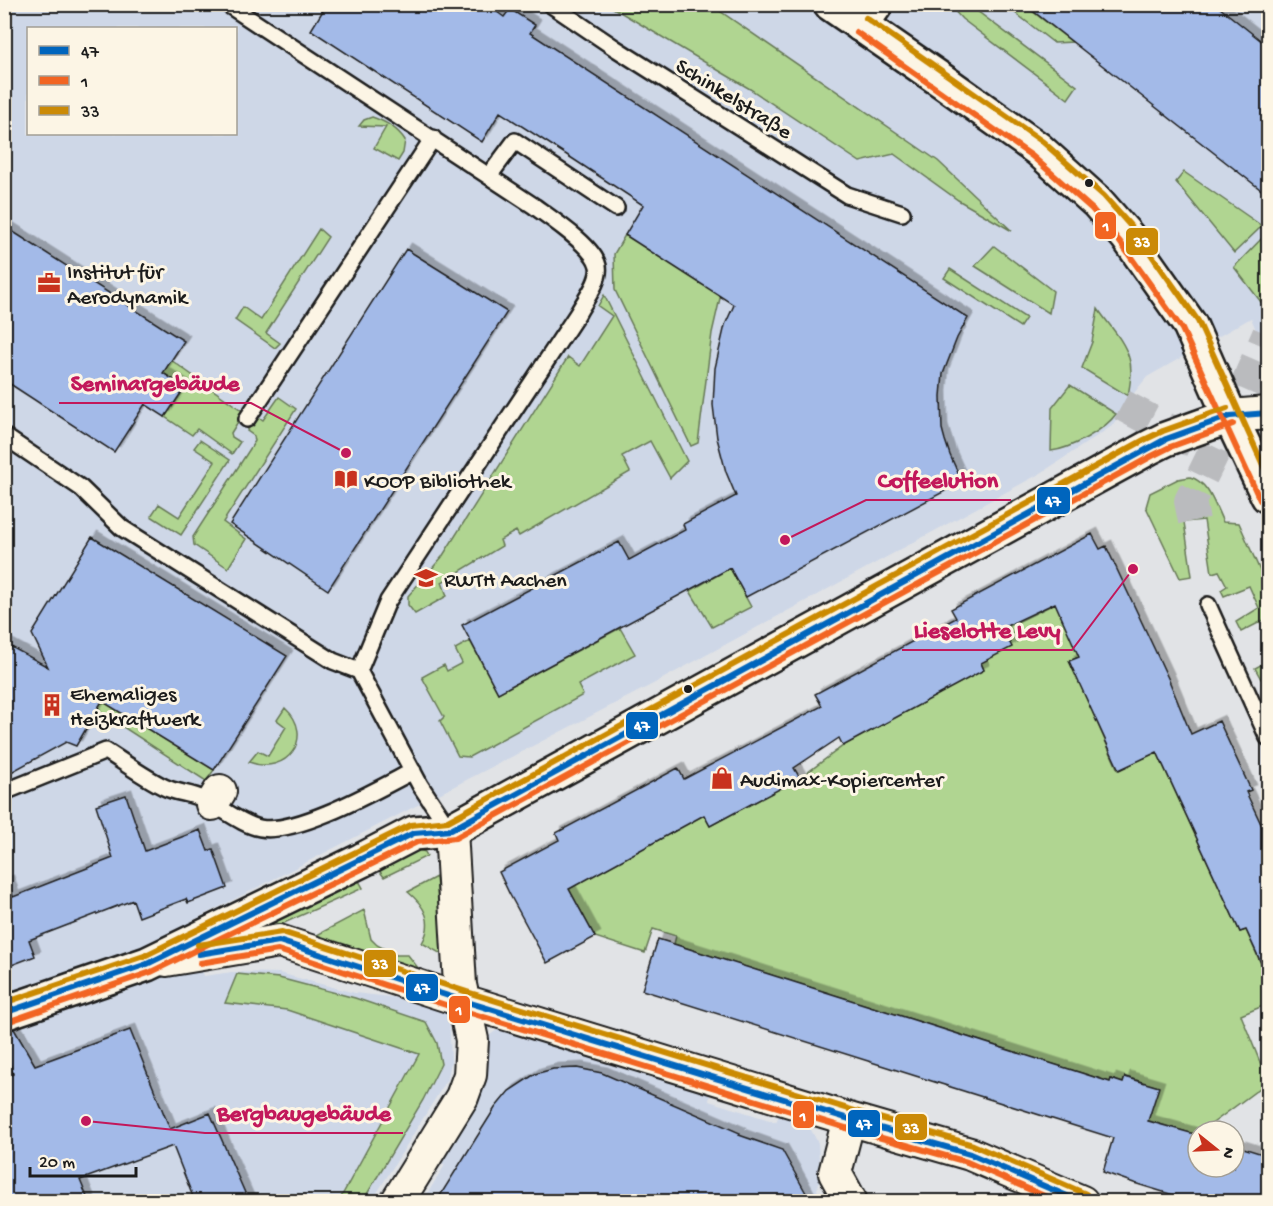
<svg xmlns="http://www.w3.org/2000/svg" width="1273" height="1206" viewBox="0 0 1273 1206" font-family="'Gochi Hand',sans-serif">
<defs>
<filter id="shadow"><feDropShadow dx="5.5" dy="-5.5" stdDeviation="0" flood-color="#0004"/></filter>
</defs>
<rect width="100%" height="100%" fill="#e1e3e6"/>
<filter id="ink" filterUnits="userSpaceOnUse"><feTurbulence type="fractalNoise" baseFrequency=".0167" numOctaves="2"/><feDisplacementMap in="SourceGraphic" scale="12" xChannelSelector="R" yChannelSelector="G"/><feConvolveMatrix kernelMatrix="1 2 1 2 8 2 1 2 1" color-interpolation-filters="sRGB"/></filter>
<g filter="url(#ink)">
<!-- built -->
<path fill="#ced7e7" fill-rule="evenodd" d="M5,5H1268V358L1251,318L1147,377L1130,398L1112,426L1041,473L653,684L190,922L204,976L232,972L279,973L355,993L442,1003L449,1012L451,1061L448,1078L372,1201L5,1202ZM28,28H236V134H28Z
M500,1028L566,1045L710,1094L709,1101L776,1122L780,1113L796,1118L810,1128L818,1143L820,1175L817,1190L824,1201L422,1202L445,1165L436,1159L485,1043L490,1035Z"/>
<!-- green -->
<path fill="#b0d591" stroke="#667856" stroke-width="1.5" d="M608,5H711L938,161L1012,231L958,200L894,154L860,162L750,89Z
M949,5H969L1077,86L1068,99L962,19Z
M1005,5H1024L1072,42L1054,43Z
M372,117C384,121 398,129 405,140L403,153L398,161L374,148L386,127L359,126L364,120Z
M1184,172L1262,226L1234,253L1176,182Z
M319,229L328,237L266,333L280,343L275,348L235,320L243,307L261,320Z
M1267,233H1268V311L1234,267Z
M625,235L701,284L721,294L712,333L698,443L691,446L615,290L614,254Z
M994,246L1053,291L1049,313L975,266Z
M950,269L1026,318L1020,327L944,278Z
M604,295L687,461L670,478L650,441L622,456L630,472L519,536L516,531L500,540L502,546L442,582L447,596L415,614L408,605V596L442,557L568,357L580,366L612,316L598,306Z
M1098,309C1108,324 1124,340 1129,358C1133,370 1130,384 1128,396L1082,368L1092,342Z
M171,360L244,412L231,433L232,437L240,442L232,454L197,429L192,435L165,417L185,388L163,373Z
M1070,385L1116,414C1105,430 1070,449 1051,451L1052,408Z
M279,397L296,409L223,522L246,539L228,568L194,545L193,537L255,441L254,436L247,431L257,416L263,420Z
M200,440L230,460L181,535L151,516L159,504L179,517L215,462L194,448Z
M1190,477C1209,482 1215,506 1223,522L1239,523L1268,589V629L1264,620L1241,632L1236,622L1259,608L1249,586L1224,596L1221,590L1227,586L1219,571L1212,573L1204,520L1184,522L1192,576L1180,578L1146,507L1150,493L1178,479Z
M730,568L751,607L712,627L690,591Z
M1058,602L1079,657L1070,661L1118,770L1157,752L1240,932L1246,930L1268,980L1266,982L1268,987V1004L1241,1015L1268,1082L1202,1131H1198L1197,1135L1146,1120L1150,1114L1158,1087L1125,1077L1123,1083L1111,1079L1110,1082L674,944L676,936L653,929L645,953L595,937L569,889L704,815L710,826L800,778L843,746L984,670L981,663L1003,629Z
M620,628L635,654L578,685L583,695L469,757L458,756L440,721L444,717L422,677L444,665L447,671L462,663L455,649L470,641L498,693Z
M1268,661V675L1261,679L1255,668Z
M102,701L214,770L206,781L97,710Z
M285,708C316,736 287,777 249,762L258,751L268,756L286,727L277,720Z
M417,849L425,852L427,856L384,877L378,869Z
M436,877L443,955L422,943C434,922 425,906 408,892Z
M358,879L363,888L266,931H261L258,928Z
M364,910L371,939L377,945L396,955H408L422,973L313,937Z
M237,974L279,978L355,998L426,1022L437,1043L441,1064L423,1100L363,1201H339L419,1054L287,1010L225,1003Z"/>
<!-- building -->
<path fill="#a3bae8" stroke="#1c1c1c" stroke-width="1.5" filter="url(#shadow)" d="M327,4H486L504,17L510,9L535,25L530,33L968,318L957,338L943,374L941,396L942,429L945,440L950,455L962,482L746,597L730,568L498,693L462,625L619,542L629,560L685,530L683,524L736,496L726,472L717,438L713,405L715,368L725,325L734,305L625,235L643,205L573,159L500,112L482,142L311,30Z
M1024,4H1215L1269,47V196Z
M4,226L184,341L163,373L185,387L165,417L145,404L114,452L4,380Z
M406,249L507,312L328,590L230,524Z
M1092,534L1100,549L1106,546L1168,678L1191,734L1219,721L1251,790L1246,792L1269,841V980L1246,930L1240,932L1157,752L1119,770L1069,661L1079,657L1055,603L1002,628L1012,647L981,663L984,670L843,746L839,738L794,768L800,778L710,826L704,815L569,889L595,937L547,963L509,893L499,872L559,840L556,833L678,768L684,779L822,706L815,694L956,618L951,609Z
M92,537L287,656L214,770L102,701L76,746L66,742L4,776V643L48,667L32,634Z
M126,795L145,851L200,830L208,851L213,849L227,888L188,903L186,899L139,917L133,900L29,940L35,956L4,968V882L8,881L13,897L113,858L96,805Z
M658,939L1110,1082L1111,1079L1123,1083L1125,1077L1159,1087L1148,1121L1198,1135V1167H1234V1145L1269,1156V1202H1196L1134,1183L1103,1172L1113,1138L642,990Z
M14,1029L35,1065L130,1030L170,1129L210,1113L249,1202H195L173,1146L80,1180L89,1202H4V1077L13,1074L4,1043V1031Z
M577,1068L602,1073L740,1133L739,1135L782,1150L811,1202H436L495,1108L509,1091L535,1074L553,1069Z"/>
<g fill="none" stroke-linecap="round" stroke-linejoin="round">
<!-- street-tunnel -->
<path stroke="#babbbe" stroke-width="32" stroke-dasharray="32 16" stroke-linecap="butt" d="M1122,405L1163,427L1196,443
M1194,521L1190,501L1240,399L1268,334"/>
<!-- lane casing -->
<g stroke="#1c1c1c" stroke-width="20">
<path id="lane" d="M227,4L534,206C550,218 594,246 598,266C601,281 584,301 578,313L388,601L359,671L420,785L450,830
M550,4L615,48L847,195L902,213
M489,176L515,141L616,208
M247,419L433,138
M4,436L81,488L122,528L333,661L359,671
M1208,605L1268,738
M4,792L106,751C125,763 144,777 164,787C176,793 191,793 203,799C222,807 240,824 260,828C298,835 378,789 413,771"/>
</g>
<!-- street casing -->
<g stroke="#1c1c1c" stroke-width="36">
<path id="street" d="M1230,416L1268,413
M212,804L220,791
M166,960L279,941L464,1001L849,1119L970,1154L1082,1202
M849,1119L835,1173L851,1202
M397,1202L462,1097L470,1075L472,1040L460,985L451,830"/>
</g>
<!-- secondary casing -->
<g stroke="#1c1c1c" stroke-width="38">
<path id="secondary" d="M861,25L876,4
M4,1013L147,964L362,860L414,833L451,830L1148,448L1166,439L1230,416"/>
</g>
<!-- primary casing -->
<g stroke="#1c1c1c" stroke-width="38">
<path id="primary" d="M831,4L944,82L1038,149L1098,203L1127,236L1190,325L1230,416L1268,496"/>
</g>
<!-- lane -->
<use href="#lane" stroke="#fcf5e5" stroke-width="15"/>
<!-- street -->
<use href="#street" stroke="#fcf5e5" stroke-width="32"/>
<!-- secondary -->
<use href="#secondary" stroke="#fcf5e5" stroke-width="33"/>
<!-- primary -->
<use href="#primary" stroke="#fcf5e5" stroke-width="33"/>
<!-- bus-1 casing -->
<g stroke="#fcf5e5" stroke-width="10">
<path id="bus-1" d="M199,954L279,941L464,1001L849,1119L970,1154L1081,1202
M4,1013L147,964L414,833L451,830L1166,439L1230,416L1268,413"/>
</g>
<!-- bus-2 casing -->
<g stroke="#fcf5e5" stroke-width="10">
<path id="bus-2" d="M856,32L1032,156L1092,209L1120,242L1182,329L1260,500
M200,963L278,950L461,1010L846,1128L967,1162L1058,1202
M7,1022L151,972L417,842L455,838L1152,456L1170,447L1233,424"/>
</g>
<!-- bus-3 casing -->
<g stroke="#fcf5e5" stroke-width="10">
<path id="bus-3" d="M866,18L1043,142L1104,196L1134,230L1198,321L1268,476
M198,945L282,932L467,992L852,1110L973,1145L1086,1194
M4,1003L144,956L411,825L448,821L1144,440L1163,431L1227,408"/>
</g>
<!-- bus-1 -->
<use href="#bus-1" stroke="#0065bd" stroke-width="6"/>
<!-- bus-2 -->
<use href="#bus-2" stroke="#f26522" stroke-width="6"/>
<!-- bus-3 -->
<use href="#bus-3" stroke="#cb8a06" stroke-width="6"/>
</g>
</g>
<!-- icons -->
<defs>
<g id="office-bare" transform="scale(1.8)"><path d="M-6-3h4V-5.5h4V-3h4V5H-6ZM-1-4.5V-3h2v-1.5ZM-6 0V1H6V0Z" fill="#c8321e" stroke="#fcf5e5" stroke-width="2.5" paint-order="stroke"/></g>
<g id="library-bare" transform="scale(1.8)"><path d="M-6-4Q-3-5.5-.7-3.5V5Q-3 3-6 4ZM6-4Q3-5.5 .7-3.5V5Q3 3 6 4Z" fill="#c8321e" stroke="#fcf5e5" stroke-width="2.5" paint-order="stroke"/></g>
<g id="university-bare" transform="scale(1.8)"><path d="M0-5L7-2L0 1L-7-2ZM-4 1L0 2.5L4 1V4Q0 6-4 4Z" fill="#c8321e" stroke="#fcf5e5" stroke-width="2.5" paint-order="stroke"/></g>
<g id="building-bare" transform="scale(1.8)"><path d="M-4-6H4V6H1V3H-1V6H-4ZM-2.5-4.3h1.7v1.8h-1.7ZM.8-4.3h1.7v1.8H.8ZM-2.5-1h1.7V.8h-1.7ZM.8-1h1.7V.8H.8Z" fill="#c8321e" stroke="#fcf5e5" stroke-width="2.5" paint-order="stroke"/></g>
<g id="shop-bare" transform="scale(1.8)"><path d="M-5-2.5h2.3a2.7 3.5 0 0 1 5.4 0H5L5.5 6h-11ZM-1.5-2.5h3a1.5 2.3 0 0 0-3 0Z" fill="#c8321e" stroke="#fcf5e5" stroke-width="2.5" paint-order="stroke"/></g>
</defs>
<g fill-rule="evenodd">
<use href="#office-bare" x="49" y="283"/>
<use href="#library-bare" x="346" y="479"/>
<use href="#university-bare" x="426" y="578"/>
<use href="#building-bare" x="52" y="705"/>
<use href="#shop-bare" x="722" y="778"/>
</g>
<!-- markers -->
<g fill="#1c1c1c" stroke="#fcf5e5" stroke-width="2">
<circle cx="1089" cy="183" r="5"/>
<circle cx="688" cy="689" r="5"/>
</g>
<g text-anchor="middle" stroke-width="6" stroke-linejoin="round" paint-order="stroke">
<!-- street labels -->
<g font-size="22" fill="#1c1c1c" stroke="#fcf5e5">
<text transform="translate(735 97) rotate(32)" y="8">Schinkelstraße</text>
</g>
<!-- poi labels -->
<g font-size="22" fill="#1c1c1c" stroke="#fcf5e5" text-anchor="start">
<text x="67" y="278">Institut für<tspan x="67" dy="25">Aerodynamik</tspan></text>
<text x="364" y="487">KOOP Bibliothek</text>
<text x="444" y="586">RWTH Aachen</text>
<text x="70" y="700">Ehemaliges<tspan x="70" dy="25">Heizkraftwerk</tspan></text>
<text x="740" y="786">Audimax-Kopiercenter</text>
</g>
</g>
<!-- callouts -->
<path fill="none" stroke="#c2185b" stroke-width="2" d="M346 453L251 403H59M785 540L866 500H1011M1133 569L1072 650H902M86 1121L205 1133H403"/>
<g fill="#c2185b" stroke="#fcf5e5" stroke-width="2">
<circle cx="346" cy="453" r="6"/>
<circle cx="785" cy="540" r="6"/>
<circle cx="1133" cy="569" r="6"/>
<circle cx="86" cy="1121" r="6"/>
</g>
<g font-size="24" text-anchor="middle" font-weight="bold" fill="#c2185b" stroke="#fcf5e5" stroke-width="6" stroke-linejoin="round" paint-order="stroke">
<text x="155" y="390">Seminargebäude</text>
<text x="938" y="487">Coffeelution</text>
<text x="987" y="637">Lieselotte Levy</text>
<text x="304" y="1120">Bergbaugebäude</text>
</g>
<g stroke="#fcf5e5" stroke-width="2">
<rect x="1094" y="211" width="23" height="29" rx="6" fill="#f26522"/>
<rect x="1125" y="227" width="34" height="29" rx="6" fill="#cb8a06"/>
<rect x="1036" y="486" width="35" height="29" rx="6" fill="#0065bd"/>
<rect x="625" y="711" width="34" height="29" rx="6" fill="#0065bd"/>
<rect x="363" y="949" width="34" height="29" rx="6" fill="#cb8a06"/>
<rect x="405" y="973" width="34" height="29" rx="6" fill="#0065bd"/>
<rect x="448" y="995" width="23" height="29" rx="6" fill="#f26522"/>
<rect x="792" y="1100" width="23" height="29" rx="6" fill="#f26522"/>
<rect x="847" y="1109" width="34" height="29" rx="6" fill="#0065bd"/>
<rect x="894" y="1113" width="34" height="28" rx="6" fill="#cb8a06"/>
</g>
<g font-size="16" text-anchor="middle" font-weight="bold" fill="#fff">
<text x="1106" y="231">1</text>
<text x="1142" y="247">33</text>
<text x="1053" y="506">47</text>
<text x="642" y="731">47</text>
<text x="380" y="969">33</text>
<text x="422" y="993">47</text>
<text x="459" y="1015">1</text>
<text x="803" y="1121">1</text>
<text x="864" y="1129">47</text>
<text x="911" y="1133">33</text>
</g>
<!-- margin -->
<rect width="1273" height="1206" fill="none" stroke="#fcf5e5" stroke-width="24"/>
<rect x="12" y="12" width="1249" height="1182" fill="none" stroke="#1c1c1c" stroke-width="2" filter="url(#ink)"/>
<!-- legend -->
<rect x="27" y="27" width="210" height="108" fill="#fcf5e5" stroke="#a29e95" stroke-width="1.5"/>
<rect x="39" y="46" width="30" height="9" fill="#0065bd" stroke="#a29e95" stroke-width="1.5"/>
<text x="81" y="57" font-size="18" fill="#1c1c1c">47</text>
<rect x="39" y="76" width="30" height="9" fill="#f26522" stroke="#a29e95" stroke-width="1.5"/>
<text x="81" y="87" font-size="18" fill="#1c1c1c">1</text>
<rect x="39" y="106" width="30" height="9" fill="#cb8a06" stroke="#a29e95" stroke-width="1.5"/>
<text x="81" y="117" font-size="18" fill="#1c1c1c">33</text>
<!-- north arrow -->
<g transform="translate(1216 1149) rotate(108)"><circle r="28" fill="#fcf5e5" stroke="#a29e95" stroke-width="1.5"/>
<path d="M0-4.5L10 22L0 15L-10 22Z" fill="#c8321e"/>
<text y="-9" font-size="16" font-weight="bold" text-anchor="middle" fill="#1c1c1c">N</text>
</g>
<!-- scale -->
<path d="M30 1167v9h106v-9" fill="none" stroke="#1c1c1c" stroke-width="3"/>
<text x="39" y="1167" font-size="18" fill="#1c1c1c" stroke="#fcf5e5" stroke-width="4.5" paint-order="stroke">20 m</text>
</svg>
